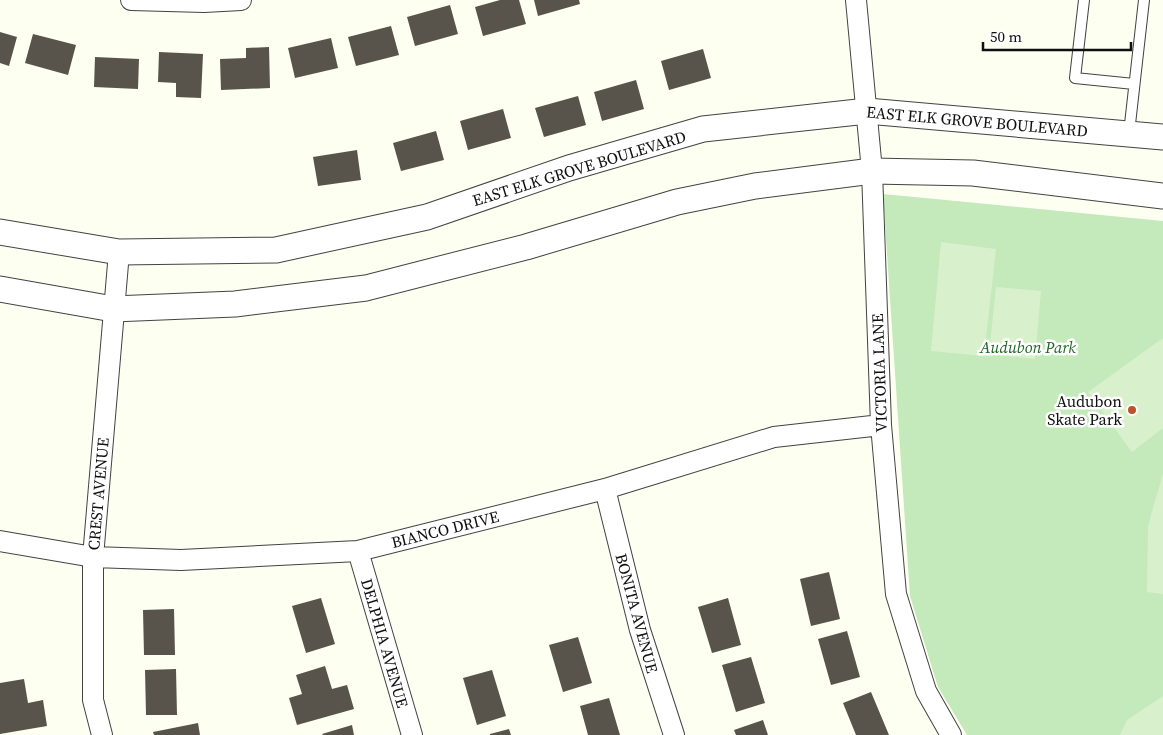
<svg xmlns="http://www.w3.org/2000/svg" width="1163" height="735" viewBox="0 0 1163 735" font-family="'Source Serif 4',serif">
<rect width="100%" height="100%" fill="#fdfff1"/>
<!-- park -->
<path fill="#c4e9bb" d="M883,194L1163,221V735H967L938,687L910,596Z"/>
<!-- pitch -->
<path fill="#d9f0cd" d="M941,242L996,249L984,356L931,351Z
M996,287L1041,291L1035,359L989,354Z
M1163,338V428L1132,452L1088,392Z
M1163,473V594L1147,592L1148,526Z
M1163,696V735H1120L1127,720Z"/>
<!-- building -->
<path fill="#58544c" d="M500,0H519L526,24L483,36L475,7Z
M534,0H579L580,4L538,16Z
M450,5L458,34L415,46L407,17Z
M391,26L399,55L356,66L348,37Z
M0,32L17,37L9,66L0,63Z
M33,34L76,45L68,75L25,63Z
M331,38L338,68L295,78L288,48Z
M269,47L270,88L221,90L220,59L246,58V48Z
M703,49L711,78L669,90L661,61Z
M159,52L203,54L201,98L176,97V83L158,82Z
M95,57L139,59L138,89L94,87Z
M636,80L644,109L602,121L594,92Z
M578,96L586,125L544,137L535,108Z
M503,109L511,138L468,150L460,121Z
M436,131L444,160L401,171L393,143Z
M357,150L361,180L318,186L313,157Z
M829,572L840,619L811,626L800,579Z
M321,598L335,644L306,653L292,606Z
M728,598L741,645L712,653L698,607Z
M174,609L175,655H144L143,610Z
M847,631L860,677L831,685L818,639Z
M578,637L592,683L563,692L549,645Z
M751,657L765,703L736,712L722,665Z
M325,666L332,689L347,685L354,709L297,725L289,698L302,694L296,675Z
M176,669L177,715H146L145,670Z
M492,670L506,716L477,725L463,678Z
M24,679L28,703L43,700L47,726L0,734V683Z
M871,692L889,735H856L843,703Z
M609,698L620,735H588L580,706Z
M763,720L768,735H736L734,730Z
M198,723L200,735H154L153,732Z
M352,725L354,735H323L322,734Z
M509,729L511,735H490V734Z"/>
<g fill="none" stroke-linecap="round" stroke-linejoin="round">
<!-- service casing -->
<g stroke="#424242" stroke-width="12">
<path id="service" d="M1084,0L1075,78L1134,84
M1129,133L1144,0"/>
</g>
<!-- minor casing -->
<g stroke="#424242" stroke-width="22">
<path id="minor" d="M131,0L204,2L241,0
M856,0L872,171L881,425L896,594L926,691L951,735
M605,489L640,630L674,735
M0,541L93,557L181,560L358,551L605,489L774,437L881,425
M358,551L412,735
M102,735L93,700V557L119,252"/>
</g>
<!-- tertiary casing -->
<g stroke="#424242" stroke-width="27">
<path id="tertiary" d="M0,232L119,252L276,250L427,217L569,168L703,129L867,111L1163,137
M0,289L113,309L235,304L366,288L526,247L677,202L755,186L872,171L973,173L1163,196"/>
</g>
<!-- service -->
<use href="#service" stroke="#fff" stroke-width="10"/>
<!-- minor -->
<use href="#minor" stroke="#fff" stroke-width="20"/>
<!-- tertiary -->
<use href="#tertiary" stroke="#fff" stroke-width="25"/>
</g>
<!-- markers -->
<circle fill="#bd5129" stroke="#fff" stroke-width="2" cx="1132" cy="410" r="5"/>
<g text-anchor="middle" stroke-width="5" stroke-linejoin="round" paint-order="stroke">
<!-- street labels -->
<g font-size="16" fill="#0f0f0f" stroke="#fff">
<text transform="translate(977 121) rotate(5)" y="6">EAST ELK GROVE BOULEVARD</text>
<text transform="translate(579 168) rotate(-17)" y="6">EAST ELK GROVE BOULEVARD</text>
<text transform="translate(879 373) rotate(-92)" y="6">VICTORIA LANE</text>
<text transform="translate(98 494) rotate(-85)" y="6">CREST AVENUE</text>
<text transform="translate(445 529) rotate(-14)" y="6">BIANCO DRIVE</text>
<text transform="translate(637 613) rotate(75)" y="6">BONITA AVENUE</text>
<text transform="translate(385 643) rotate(74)" y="6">DELPHIA AVENUE</text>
</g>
<!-- park labels -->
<g font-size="16" font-style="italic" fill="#206628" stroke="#fff">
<text x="1028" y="353">Audubon Park</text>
</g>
<!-- poi labels -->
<g font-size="16" fill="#0f0f0f" stroke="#fff" text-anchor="end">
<text x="1122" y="407">Audubon<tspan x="1122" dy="18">Skate Park</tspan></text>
</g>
</g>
<!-- scale -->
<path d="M983 42v8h148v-8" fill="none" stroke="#0f0f0f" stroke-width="2.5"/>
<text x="990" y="42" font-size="15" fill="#0f0f0f" stroke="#ffffff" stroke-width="4" paint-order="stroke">50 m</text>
</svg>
